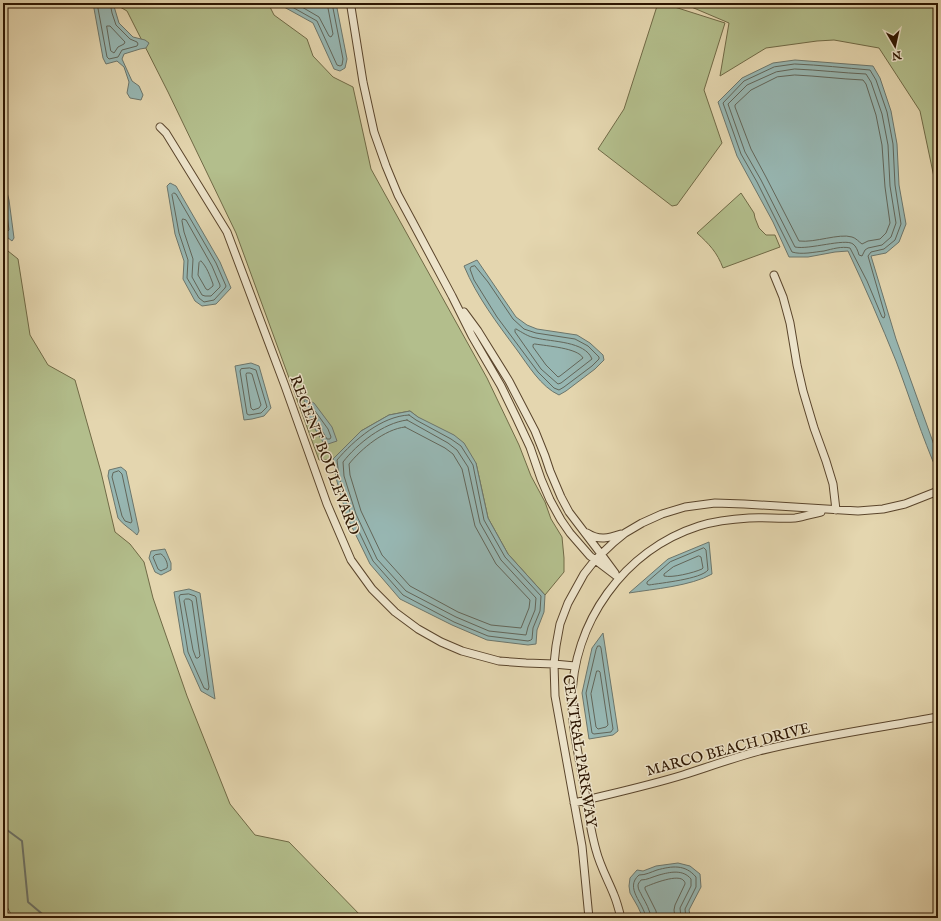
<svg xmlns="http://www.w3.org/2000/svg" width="941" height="921" viewBox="0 0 941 921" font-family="'IM FELL English',serif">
<rect width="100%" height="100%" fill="#e4d6af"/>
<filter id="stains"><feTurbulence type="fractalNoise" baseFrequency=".005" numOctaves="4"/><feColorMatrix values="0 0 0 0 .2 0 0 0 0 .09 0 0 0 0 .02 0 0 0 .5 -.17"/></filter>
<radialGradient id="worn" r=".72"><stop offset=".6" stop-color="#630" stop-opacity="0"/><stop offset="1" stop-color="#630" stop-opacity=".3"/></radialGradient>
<!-- green -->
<path fill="#b3be8c" stroke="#706a46" d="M113,3H268L274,15L307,39L313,56L333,77L353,87L371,169L487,378L519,445L531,476L545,502L551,519L562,537L564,558V572L545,595L508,554L488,518L476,463L410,411L389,415L361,431L333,459L319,460L236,233L168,92L127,11Z
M658,3H662L725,23L704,90L722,143L677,205L672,206L598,149L624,109Z
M682,3H938V196L920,111L879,48L834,40L817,41L766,48L720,76L729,23Z
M741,193L754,213L755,218L759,228L766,235H775L780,247L723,268C717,252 709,244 697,233Z
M3,247L18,259L30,335L48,365L75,380L101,472L115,532L130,544L144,562L153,598L187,696L230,804L255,835L289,842L363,918H13L3,899Z"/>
<!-- water -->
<path fill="#97b7b3" stroke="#6c766c" d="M93,3H113L119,23L133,37L145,40L149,43L146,48L140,49L124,54L122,59L132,81L139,86L143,95L141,100L130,98L127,93L129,82L124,67L117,61L106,64L103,58Z
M280,3H336L347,59L345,68L340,71L334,69L313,23L284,7Z
M795,60L873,66L880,78L891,111L897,144L899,185L906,224L899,242L886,253L871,256L896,339L938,456V473C922,437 910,398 896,361C881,324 865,287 848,251L835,252L808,257H789L773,222L737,156L718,102L742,78L773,63Z
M3,177L9,200L14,238L12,241L3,234Z
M170,183L176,186L220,262L231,288L216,304L202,306L195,301L183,279L184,261L175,234L167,186Z
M477,260L516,317L527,325L537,329L577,335L590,343L603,355L604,360L595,369L566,391L559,395C541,387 528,365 517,350C497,323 477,297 464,266Z
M251,363L259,366L271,408L264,416L252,419L244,420L235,366Z
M304,399L314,403L332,427L337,441L325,445C316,431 305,415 304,399Z
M410,411L418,417L454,435L464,443L476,463L488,518L508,554L545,595L544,612L537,630L536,644L528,645L487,640L452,625L400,599L370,564L347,517L336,478L333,459L361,431L389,415Z
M121,467L126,471L139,531L137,535C131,529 123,525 118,518L108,476L109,470Z
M709,542L712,574C691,586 654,589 629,593L668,559Z
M165,549L171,563V570L161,575L155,572L149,558L151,551Z
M189,589L200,593L215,699L201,691L184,653L174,592Z
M603,633L618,731L613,735L589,739L582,693L592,648Z
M678,863L690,866L700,874L701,887L689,910L690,915L689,918H643L638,907L630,893L629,886L630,878L637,870L643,871L656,866Z"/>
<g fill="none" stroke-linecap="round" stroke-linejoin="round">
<!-- shore -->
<path stroke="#62665a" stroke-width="1" d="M97,3L107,57L109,59L118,57L122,50L137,46L138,44L137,42L130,39L116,25L112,13L110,3
M285,3L317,21L337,65L340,66L342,65L343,59L332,3
M295,3L319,17L329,36L331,37L333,34L327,3
M107,26H110L125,42L124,44L118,47L114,53L111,51Z
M795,64C820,65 845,68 870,70L876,80L887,112L893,144L895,185L901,224L895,240L884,249L871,252L868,256L885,315L884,318L882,317L867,281L850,248C842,246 832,249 824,251C814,252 802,255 792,252L757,182L741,154L723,103L744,81L774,67Z
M795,69C819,70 843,73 866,74L871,82L882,114L888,145L890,186L896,223L891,237L882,245L868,248L865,250L862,256L859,255C858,251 856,246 853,244C845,238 809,250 795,247L761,180L745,152L728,104L747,85L776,72Z
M795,75C818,76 840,79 863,80L866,84L876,115L882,145L885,187L890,223L886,233L880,239L868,241L862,244C859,242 856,238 852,237C839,233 815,243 799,241L766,177L751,149L735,107V105L751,90L777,77Z
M3,192L5,200L9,230L7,232H3
M174,193L176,194L216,263L226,286L225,288L214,300L204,302L199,298L187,278L188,260L179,233L172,195Z
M183,219L186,220L212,266L220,285V287L211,296H205L202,295L192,277L193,259L184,232L182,221Z
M201,261C207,267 210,276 213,284V286L208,290L206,289L198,275L199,263Z
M475,266L488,282L513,319L524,329L536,333L575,339L588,346L599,357V359L592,366L564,387L559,390L554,388L538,372L497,317L474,280L470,269L471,267Z
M516,329C522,332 528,337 536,338C552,342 585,341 592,359L561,383L558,384L541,369L515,332V330Z
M535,344C547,346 578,348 583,358L560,376L558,377L546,365L533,347V345Z
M250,368L256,370L267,407L261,413L249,415L247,414L240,371L241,369Z
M247,373H250L252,374L261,405L259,408L253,410L251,408L246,375Z
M313,410L315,411L328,429L331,437L330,439H327L312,414L311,411Z
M409,415L416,420L451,439L461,446L473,465L484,520L505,557L541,596L540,611L533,628L532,639L531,640L528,641L488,636L454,622L403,595L373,561L351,515L339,477L337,460C354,440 382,416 409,415Z
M407,420L448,443L457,450L468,467L480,523L501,560L536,598L535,610L528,627L526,635L489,631L456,617L406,591L377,559L356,514L344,476L343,462C357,444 383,423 407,420Z
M405,427L445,448L453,454L462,469L475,526L496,564L530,600L529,608L521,628L491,625L458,612L410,586L382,555L361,511L350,475L349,464C361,449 385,429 405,427Z
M119,471L122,474L132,521L131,523L125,521L122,516L112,477L113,473Z
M704,548L706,550L708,570C701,579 661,583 649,585L647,584V582L670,562Z
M161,554C164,555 169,564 167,568C166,569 162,570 161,571L158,569L153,557L155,555Z
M699,556L701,557L703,568L702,569C693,573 672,578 664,576V574L673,567Z
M189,594L195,596L196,597L209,687L208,690L204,688L188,652L179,597L180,595Z
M186,599H189L192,601L200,656L198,658H196L193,650L184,601Z
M598,646H600L601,648L613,729L611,732L594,734L592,733L586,693L596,650Z
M597,671H599L600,672L608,725L606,727L598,729L596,727L591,694Z
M646,918C644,903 624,888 639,875C646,875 651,872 657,870C672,866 685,864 696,877V887L685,909L686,918
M651,918C650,910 646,903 642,896C641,893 638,890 638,886C638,883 639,883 641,880C647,880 652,877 659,875C670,872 683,869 691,879V886L680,908L681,918
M657,918L656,911L645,889V887C652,884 679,873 684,881C685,882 685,883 685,884L675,905L674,910L675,918"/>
<!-- stream -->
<path stroke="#6c766c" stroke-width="2" d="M3,827L22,841L28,902L47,918"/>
<!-- minor casing -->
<g stroke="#5a452c" stroke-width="9">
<path id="minor" d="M351,3V7L363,82L374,132L386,166L398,195L412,221L452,296L472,336L501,386L516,417L530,447L541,479L550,500L561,520L570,533L590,556L619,578
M160,127L166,133L227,232L285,386L327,504L351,560L372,589L395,612L418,629L441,642L462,651L499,661L526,663L554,664L575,666
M774,275L783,297L790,323L797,365L803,391L814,428L826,461L833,484L836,510
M464,312L478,331L509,381L535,431L545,456L550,471L561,497L569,512L601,554L615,573
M587,533C599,541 609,538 621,534
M574,803C610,794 647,786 683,775C708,767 733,758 759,751C818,736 878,728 938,717
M589,918L582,846L555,696L554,664L556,646L560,624L568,603L584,574L595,560L614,542L625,533L642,523L662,514L685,507L715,503L744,504L858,511L883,509L905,504L938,491
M621,918C619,910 617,902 614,895C608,880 600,866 596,850C590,829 587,806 584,785C579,757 572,729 572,701C572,623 624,550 699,526C715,521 732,519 749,518C764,517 779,519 795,518C803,517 812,514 821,512"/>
</g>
<!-- minor -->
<use href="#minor" stroke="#ede4cb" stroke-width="7"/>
</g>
<g text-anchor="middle" stroke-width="3" stroke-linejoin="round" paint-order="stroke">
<!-- street labels -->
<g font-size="15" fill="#2c1501" stroke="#ede4cb">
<text transform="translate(325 455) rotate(69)" y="5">REGENT BOULEVARD</text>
<text transform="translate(728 749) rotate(-15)" y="5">MARCO BEACH DRIVE</text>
<text transform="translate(580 751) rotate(81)" y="5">CENTRAL PARKWAY</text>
</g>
</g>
<!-- margin -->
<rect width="941" height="921" fill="none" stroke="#e4d6af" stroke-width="16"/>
<rect x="4" y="4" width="933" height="913" fill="none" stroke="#2c1501" stroke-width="2"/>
<rect x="8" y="8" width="925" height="905" fill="none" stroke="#2c1501"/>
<!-- north arrow -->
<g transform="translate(895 46) rotate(171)" stroke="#ede4cb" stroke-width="3" paint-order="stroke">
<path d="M0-3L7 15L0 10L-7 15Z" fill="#2c1501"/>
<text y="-6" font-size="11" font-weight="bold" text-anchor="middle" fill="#2c1501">N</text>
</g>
<rect width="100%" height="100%" filter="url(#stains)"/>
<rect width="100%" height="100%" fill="url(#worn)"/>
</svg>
